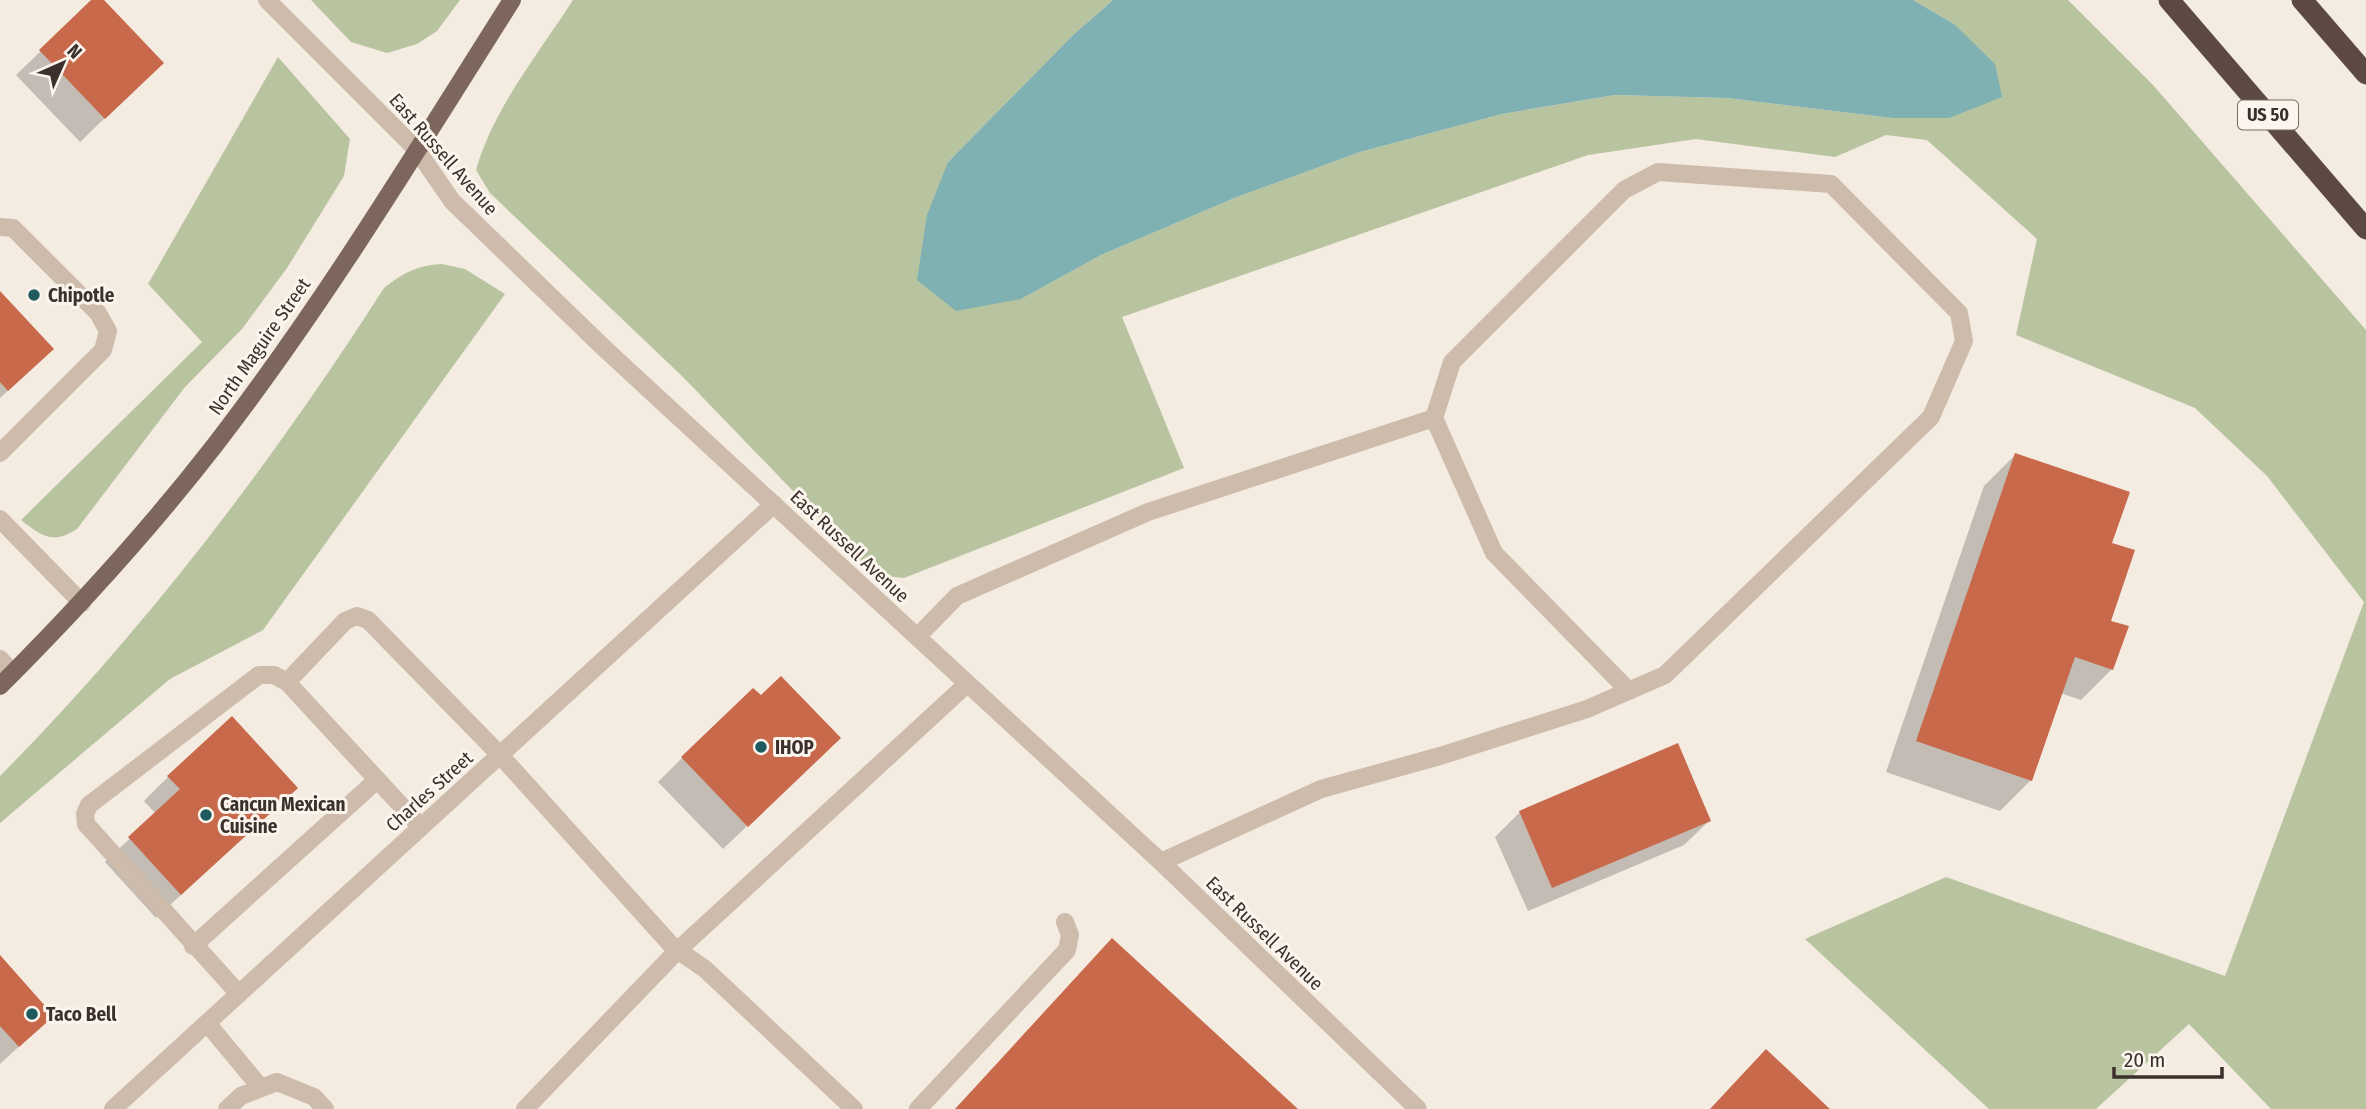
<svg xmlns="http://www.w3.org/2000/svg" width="2366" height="1109" viewBox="0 0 2366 1109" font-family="'Fira Sans Condensed',sans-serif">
<rect width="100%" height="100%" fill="#f4ebe1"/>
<!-- green -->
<path fill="#b8c4a0" d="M311,0H460L437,31L417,44L387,53L351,42Z
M573,0H1113L1073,35L948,162L1021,299L1101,255L1237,197L1360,152L1502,114L1615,95L1727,98L1892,118L1954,24L1913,0H2068L2153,85L2366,330V1109H2271L2189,1024L2096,1109H1989L1805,939L1946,877L2225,976L2364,602L2267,476L2195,408L2016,335L2037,239L1927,140L1886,135L1835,157L1696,139L1588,155L1122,317L1184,468L904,578L874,575L684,378L490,193L476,170C493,109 539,53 573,0Z
M278,57L350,139L344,176L287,268L242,329L185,387L77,529C52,545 42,536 21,520L202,342L148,284Z
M442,264L465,269L505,294L263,630L170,679L0,823V776C146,629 273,461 384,288C403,273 418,265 442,264Z"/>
<!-- water -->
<path fill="#7fb0b2" d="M1113,0H1913L1954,24L1995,64L2002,97L1949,118H1892L1727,98L1615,95L1502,114L1360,152L1237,197L1101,255L1021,299L956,311L917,280L927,215L948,162L1073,35Z"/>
<!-- shadow -->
<path fill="#0003" d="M94,0H102L137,87L80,142L16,75Z
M0,294L27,373L0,398Z
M2015,455L2110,544L2112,669L2081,700L2060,693L2031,780L2000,811L1886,772L1984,486Z
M682,758L814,762L723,849L658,782Z
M168,777L271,812L156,918L105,862L156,814L144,801Z
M1520,812L1709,821L1684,845L1528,911L1495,837Z
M0,957L52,1016L0,1064Z"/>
<!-- building -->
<path fill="#c8694b" d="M91,0H104L164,63L105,119L39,50Z
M0,291L54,349L8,391L0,382Z
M2015,453L2130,492L2112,543L2135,550L2111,621L2129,626L2113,670L2075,657L2032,781L1916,741Z
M781,676L841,738L748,827L681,757L753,688L761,695Z
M232,716L298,788L181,895L128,837L180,789L167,776Z
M1678,743L1711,821L1552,888L1519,811Z
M1112,938L1298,1109H955Z
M0,955L54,1016L19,1047L0,1026Z
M1766,1049L1830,1109H1710Z"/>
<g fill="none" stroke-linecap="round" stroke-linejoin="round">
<!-- minor -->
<path stroke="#cdbbac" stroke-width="18" d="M267,0L417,150L452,201L604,348L1161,862L1418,1109
M0,227L13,228L98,313L108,331L103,350L0,453
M1434,418L1494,553L1629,691
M0,519L82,603
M917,637L957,596L1148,512L1434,418L1452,362L1624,190L1658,172L1831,184L1959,313L1964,341L1931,417L1665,675L1587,709L1440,756L1321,789L1161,862
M0,659L13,673
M287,682L345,621L357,616L368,620L500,755L673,947L705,969L854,1109
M193,946L377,780
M239,994L86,824L85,814L89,805L259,675H274L287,682L421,827
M207,1023L261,1088
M113,1109L774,504
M227,1109L241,1096L277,1082L314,1097L325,1109
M525,1109L677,951L967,684
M918,1109L1067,950L1070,935L1065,922"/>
<!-- major -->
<path stroke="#7d675c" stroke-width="18" d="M0,686C76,610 149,530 215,445C324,304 417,150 512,0"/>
<!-- highway -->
<path stroke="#5c4a42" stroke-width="21" d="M2169,0L2366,229
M2302,0L2366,74"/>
</g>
<!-- markers -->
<g fill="#1f5a5e" stroke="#fbf5ee" stroke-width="2.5">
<circle cx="34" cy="295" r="7"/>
<circle cx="761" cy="747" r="7"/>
<circle cx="206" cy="815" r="7"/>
<circle cx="32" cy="1014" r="7"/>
</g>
<g text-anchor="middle" stroke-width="6" stroke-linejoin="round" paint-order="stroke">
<!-- shield labels -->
<rect fill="#fbf5ee" stroke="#756b66" stroke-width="2" x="2238" y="100.5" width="60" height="29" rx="5"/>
<g font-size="18" font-weight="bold" fill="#3b302b">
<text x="2268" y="121">US 50</text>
</g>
<!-- street labels -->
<g font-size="19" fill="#3b302b" stroke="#fbf5ee">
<text transform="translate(444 154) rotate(49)" y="7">East Russell Avenue</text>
<text transform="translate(259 346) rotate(-55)" y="7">North Maguire Street</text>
<text transform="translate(850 546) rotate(43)" y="7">East Russell Avenue</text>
<text transform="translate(429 791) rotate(-42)" y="7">Charles Street</text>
<text transform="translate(1265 933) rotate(44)" y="7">East Russell Avenue</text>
</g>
<!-- poi labels -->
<g font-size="19" font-weight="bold" fill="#3b302b" stroke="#fbf5ee" text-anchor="start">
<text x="48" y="302">Chipotle</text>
<text x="775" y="754">IHOP</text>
<text x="220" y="811">Cancun Mexican<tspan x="220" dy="22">Cuisine</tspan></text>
<text x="46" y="1021">Taco Bell</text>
</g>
</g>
<!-- north arrow -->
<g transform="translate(63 63) rotate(45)" stroke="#fbf5ee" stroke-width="5" paint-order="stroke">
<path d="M0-5L12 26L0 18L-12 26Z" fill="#3b302b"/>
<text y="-10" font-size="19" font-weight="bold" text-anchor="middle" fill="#3b302b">N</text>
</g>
<!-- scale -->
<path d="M2114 1067v10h108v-10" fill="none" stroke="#3b302b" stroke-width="3.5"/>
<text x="2124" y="1067" font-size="21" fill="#3b302b" stroke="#fbf5ee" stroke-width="5" paint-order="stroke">20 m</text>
</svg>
